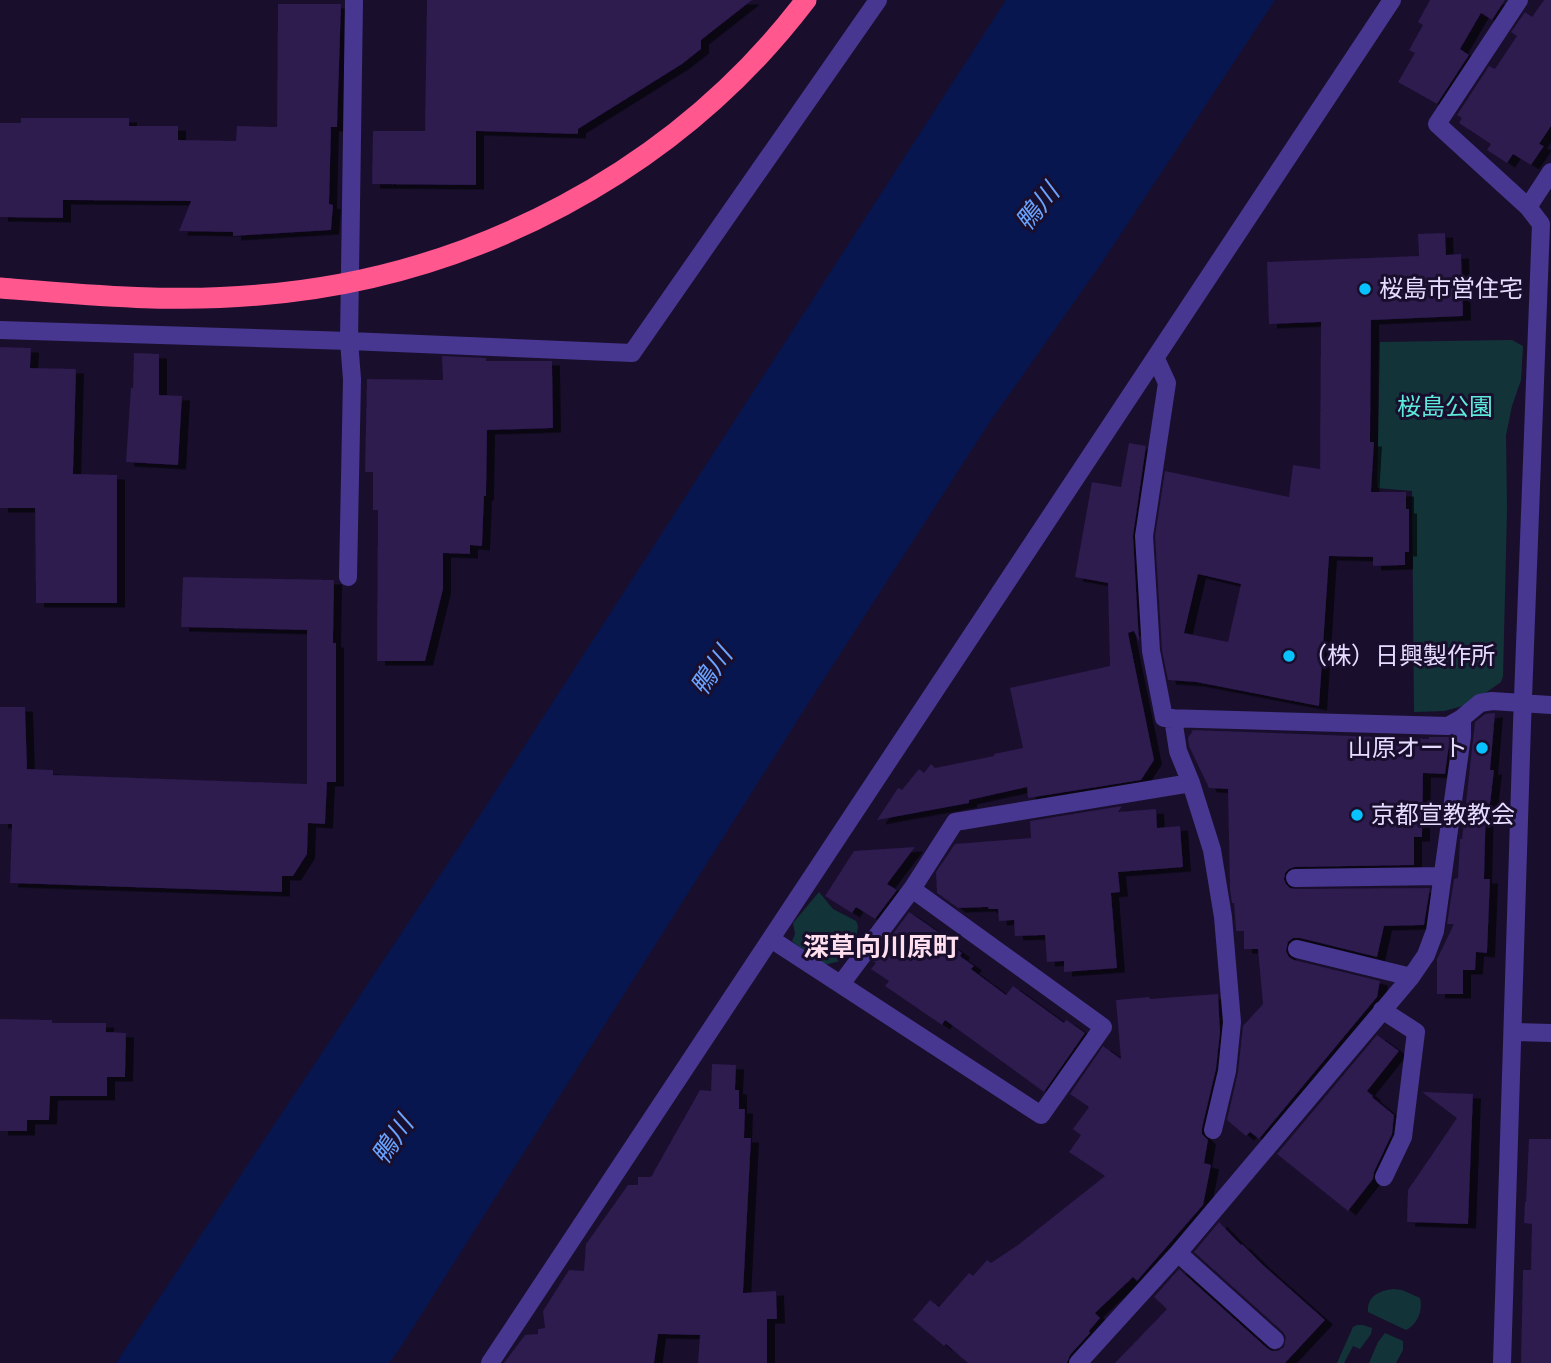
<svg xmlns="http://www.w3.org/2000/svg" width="1551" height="1363" viewBox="0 0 1551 1363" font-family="'IBM Plex Sans','Noto Sans JP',sans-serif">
<defs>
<filter id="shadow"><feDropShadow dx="8" dy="4.5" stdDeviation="0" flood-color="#0009"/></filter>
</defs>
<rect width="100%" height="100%" fill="#190f2d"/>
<!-- green -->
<path fill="#123438" d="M1512,340L1523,346L1521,380L1512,406L1506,435L1507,510L1503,676L1501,682L1470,704L1444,711L1414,712L1412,491L1377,488L1380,342Z
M819,892L833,909L856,921L858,926L855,944L844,960L824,965L792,941L795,934L793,923Z
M1393,1289L1402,1290L1420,1298C1423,1310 1418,1324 1406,1330L1368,1312C1367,1296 1379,1291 1393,1289Z
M1357,1325H1363L1372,1328L1371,1334L1360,1349L1353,1346L1344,1363H1337L1353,1327Z
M1385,1333L1403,1341V1350L1396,1363H1369L1378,1342Z"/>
<!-- water -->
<path fill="#07164f" d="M1006,0H1275L1103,261L989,423L802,713L402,1345L389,1363H116L484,809Z"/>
<!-- building -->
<path fill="#2d1a50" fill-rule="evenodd" filter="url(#shadow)" d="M427,0H752L701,40V49L682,64L578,129V134L476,131V185L372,184L373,131H425Z
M1430,0H1505L1492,20L1481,13L1460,49L1469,55L1437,104L1398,82L1415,53L1409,50L1423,25L1418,22Z
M1544,0H1551V126L1539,144L1544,146L1531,165L1513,154L1507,163L1487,150L1491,144L1459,123L1462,118L1457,115L1489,66L1495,69L1517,36L1511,32L1525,12L1532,17Z
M278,4H341L337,127H331L329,204L333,205L331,230L233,236V232L179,231L191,201L63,200V218L0,217V123H21V118H129V126H178V140L236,141L237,126L277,127Z
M1445,233L1446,255L1461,254L1463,316L1371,320L1370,442H1374L1371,492H1406V509H1409V552H1405V565L1373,566V557L1329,556L1319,706L1196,682L1168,680L1162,650L1155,536L1165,471L1289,497L1293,465L1320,469L1321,322L1269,324L1267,262L1419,256L1418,234ZM1198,574L1241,584L1228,642L1184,633Z
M0,347L31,348L30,368L76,369L73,474L117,475V603H36L35,508H0Z
M134,353L159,354V395L182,396L178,465L126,462L131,388H133Z
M442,356L486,358V361H552L553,428L487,430L486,496H484L482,546L470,545V554L443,553V589L425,661H377L378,510H373V472H365L367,379L443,380Z
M1129,443L1146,446L1133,536L1139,642L1134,631L1128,633L1154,760L1141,780L1028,798L1027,787L969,800V803L877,820L898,788L902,790L919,769L924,773L931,764L935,768L994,756V754L1023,748L1010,688L1110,666L1108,583L1075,577L1092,482L1121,487Z
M183,577L334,580L333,643H336V782H327L325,824L308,823L307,854L293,876H282V892L10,883L12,824H0V707H25L27,769L53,770V775L307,784V630L181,627Z
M1495,713L1490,770H1494L1490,804L1486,803L1484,879H1490L1487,953L1476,952L1475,970H1463V994H1437V959L1454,924H1447L1454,879L1458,878L1460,839H1462L1475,722L1485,714Z
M1193,730L1429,739V737H1450L1445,774L1423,773L1422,837H1414V865L1295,867L1289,869L1285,873L1284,879L1286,884L1290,888L1295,889L1430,888L1424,925L1384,926L1377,957L1300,938H1293L1288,942L1286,951L1289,957L1294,960L1380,981L1377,997L1259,1139L1250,1132L1246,1136L1227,1120L1238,1072L1243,1026L1263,1004L1258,949H1244V931H1236L1234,903H1232L1230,890L1228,789L1209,788L1189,746L1188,738Z
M1122,806L1118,812L1156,809L1157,828L1180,826L1183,867L1118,872L1120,892L1111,893L1117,968L1064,972V961L1047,962L1045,935L1015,936L1014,920L999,921L998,909H989L988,907L958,908L937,893L936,872L955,844L1031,838L1030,821Z
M915,847L887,884L897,890L875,919L856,907L852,913L825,896L854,851Z
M909,912L944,936L943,939L962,953L960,956L974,966L971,969L1006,995L1013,986L1064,1023L1066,1020L1068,1021L1085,1033L1044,1092L945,1020L942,1025L885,986L889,981L871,969L876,963L873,961Z
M1218,994L1220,1032L1216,1069L1202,1128V1134L1208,1140L1204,1163L1211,1165L1203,1205L1137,1281L1133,1277L1095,1313L1100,1318L1089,1331L1090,1333L1070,1355L1067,1363H968L946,1344L944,1346L913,1320L930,1300L939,1307L969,1273L973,1276L987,1260L991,1263L1018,1245L1105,1176L1069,1152L1081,1135L1073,1129L1089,1107L1070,1094L1103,1046L1121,1059L1116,1000L1149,997L1150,999Z
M0,1019L52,1020V1023H106V1032L126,1033L125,1077H107V1096H50L49,1120H27V1131H0Z
M1377,1035L1399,1051L1367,1091L1373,1096L1372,1097L1394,1115L1392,1134L1374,1172L1373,1179L1348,1211L1277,1154Z
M712,1064L736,1065L735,1090H739V1109H745L744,1138H751L743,1293L776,1291L777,1319H767V1363H698L700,1335L658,1334L654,1363H504L525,1335L538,1334V1329L545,1328L543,1311L569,1270L584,1271L586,1244L628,1185H638V1177H651L700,1090L711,1091Z
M1422,1092L1473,1094L1468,1224L1407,1222L1408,1190L1457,1118Z
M1529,1139H1551V1363H1521L1523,1270H1531L1532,1224L1524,1223L1525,1202H1526Z
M1219,1222L1241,1245L1242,1244L1263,1265L1325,1320L1285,1363H1115L1167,1309L1154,1297L1179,1269L1267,1348L1272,1351H1278L1284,1347L1286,1337L1283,1332L1194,1252Z"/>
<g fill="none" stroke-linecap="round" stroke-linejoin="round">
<!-- minor -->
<path stroke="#483790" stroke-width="18" d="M1528,207L1551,172
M0,330L349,341L632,353L878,0
M1156,359L1167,383L1144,536L1151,651L1164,718L1448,726L1462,718L1480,703L1492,701L1551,705
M348,577L352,379L349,341L354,0
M1173,718L1178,751L1191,783L1212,850L1223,917L1232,1022L1227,1071L1213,1130
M1295,878L1442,876
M771,939L1041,1115L1103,1027L912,889
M1297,949L1411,977
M841,984L912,889L955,822L1191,783
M1382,1010L1416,1032L1403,1137L1384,1177
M1513,1032L1551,1033
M1178,1253L1275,1340
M1078,1363L1178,1253L1411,977L1426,955L1435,931L1462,736V718
M1502,1363L1522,724L1541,224L1528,207L1437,124L1519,0"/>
<!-- tertiary -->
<path stroke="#483790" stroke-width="18" d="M490,1363L1392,0"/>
<!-- motorway -->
<path stroke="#ff578e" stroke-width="21" d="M0,288C86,295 173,303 259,295C472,278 676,171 806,0"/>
</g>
<!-- markers -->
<g fill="#08c1ff" stroke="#190f2d" stroke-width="2.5">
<circle cx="1365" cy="289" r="7"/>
<circle cx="1289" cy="656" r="7"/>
<circle cx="1482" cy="748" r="7"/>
<circle cx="1357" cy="815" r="7"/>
</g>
<g text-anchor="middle" stroke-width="6" stroke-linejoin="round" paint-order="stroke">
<!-- poi labels -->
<g font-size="24" fill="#e5dcff" stroke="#190f2d" text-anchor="start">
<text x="1379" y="297">桜島市営住宅</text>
<text x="1303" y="664">（株）日興製作所</text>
<text x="1468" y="756" text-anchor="end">山原オート</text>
<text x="1371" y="823">京都宣教教会</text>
</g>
<!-- park labels -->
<g font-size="24" fill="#5de9dc" stroke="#190f2d">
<text x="1445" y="415">桜島公園</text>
</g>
<!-- water labels -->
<g font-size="26" font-style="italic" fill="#6aa3ff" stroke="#190f2d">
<text transform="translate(1037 207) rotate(-51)" y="9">鴨川</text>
<text transform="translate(711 671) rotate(-56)" y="9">鴨川</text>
<text transform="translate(392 1140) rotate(-56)" y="9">鴨川</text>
</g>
<!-- neighbourhood labels -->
<g font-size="26" font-weight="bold" fill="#ffdeee" stroke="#190f2d">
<text x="881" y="956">深草向川原町</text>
</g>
</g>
</svg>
